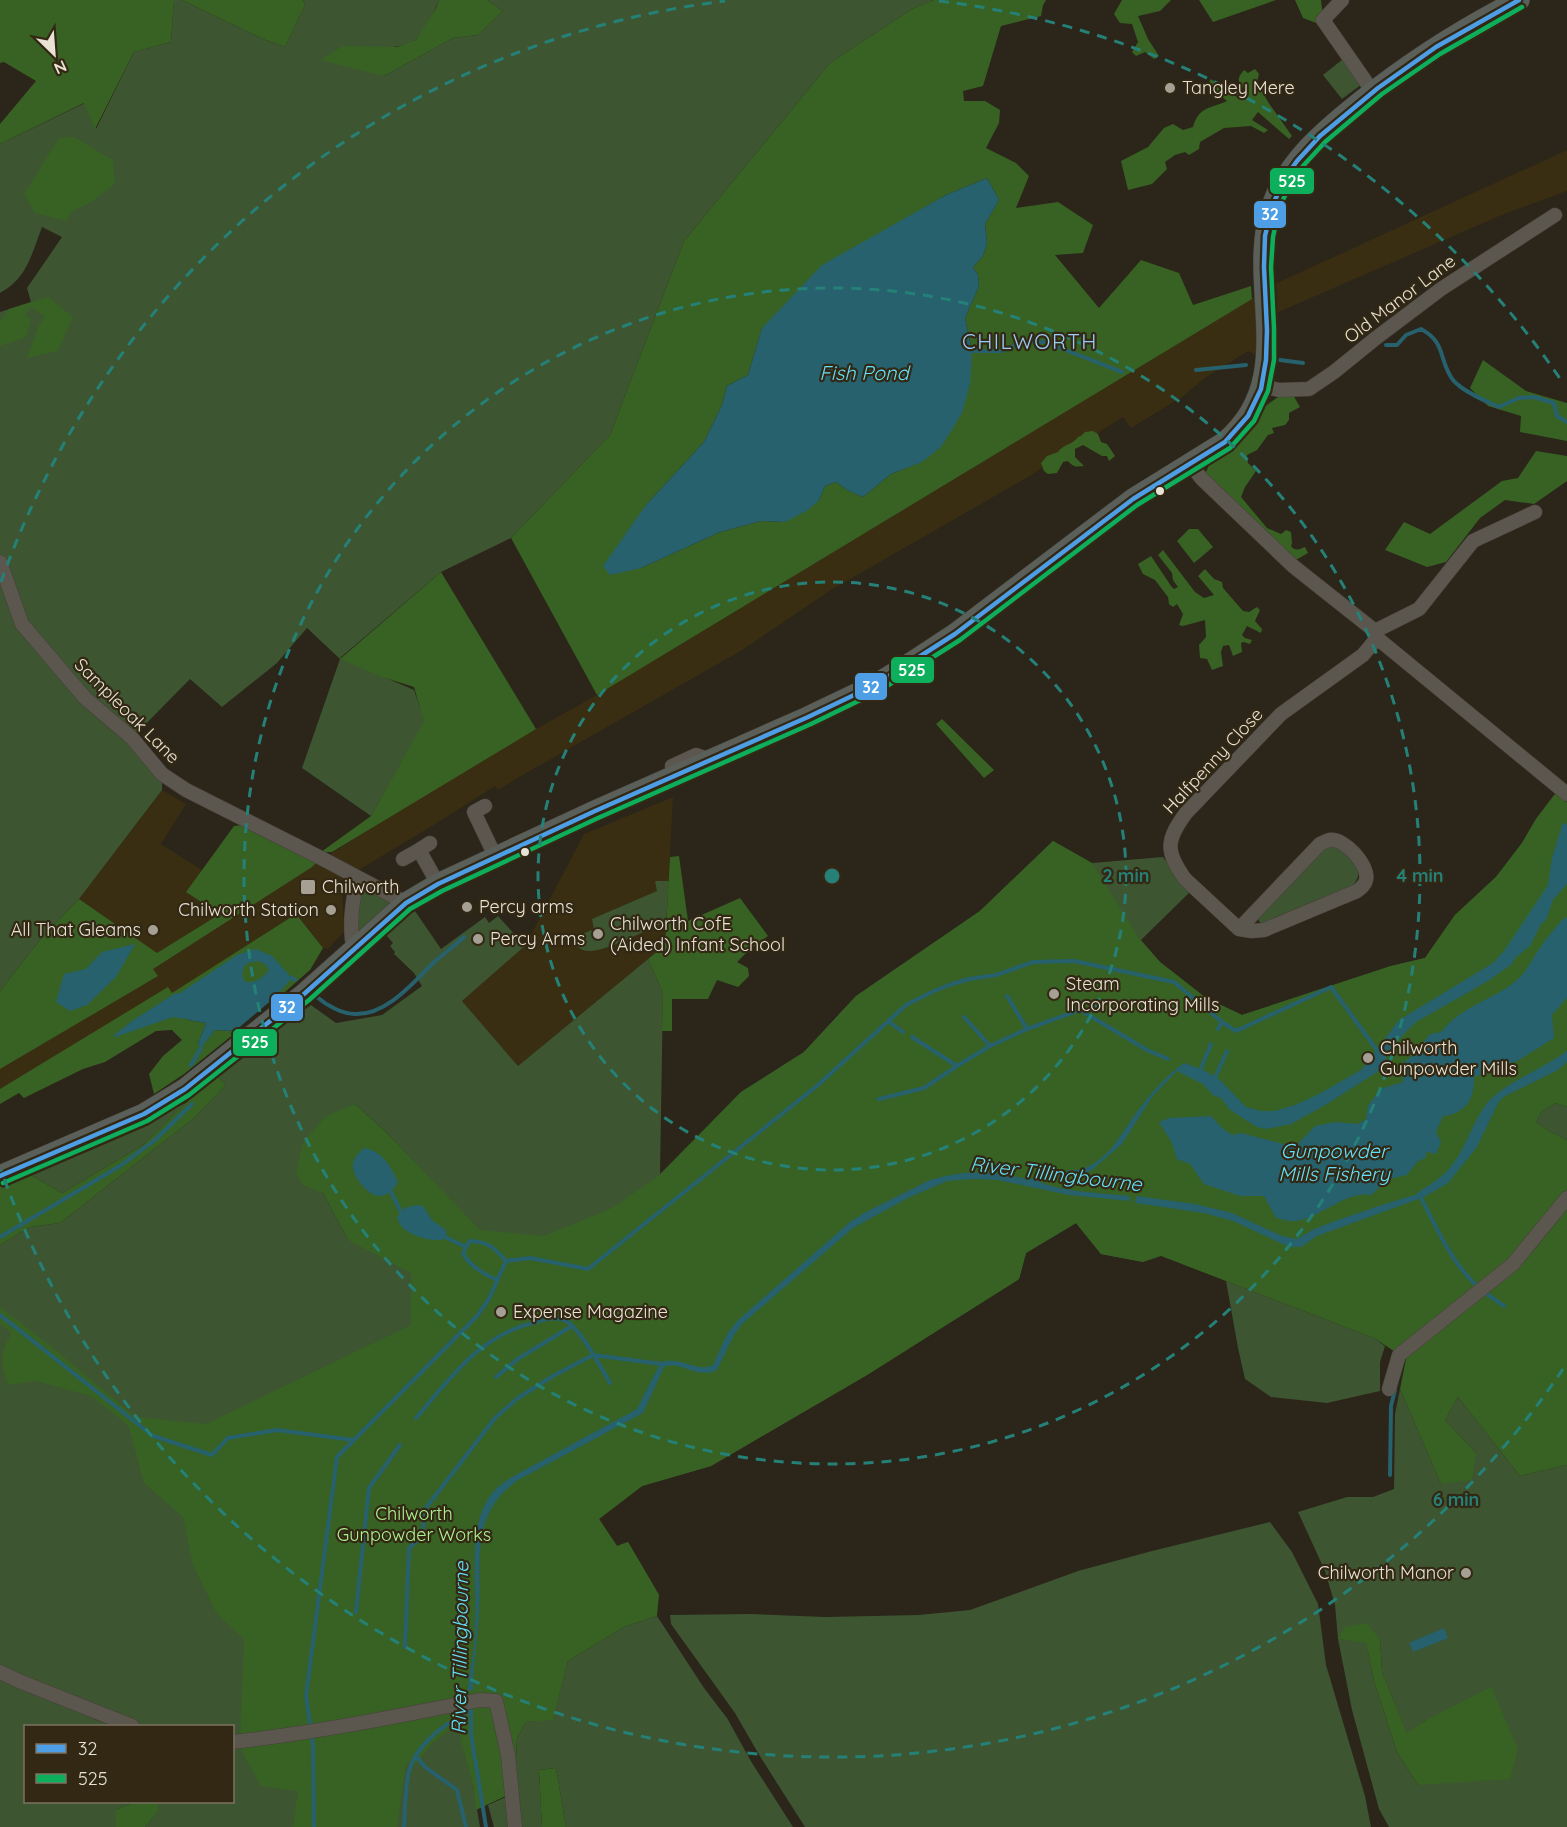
<svg xmlns="http://www.w3.org/2000/svg" width="1567" height="1827" viewBox="0 0 1567 1827" font-family="Quicksand,sans-serif">
<rect width="100%" height="100%" fill="#2b251a"/>
<!-- built -->
<path fill="#392e12" d="M1567,150V191L1504,214L1267,317L1260,358L1248,351L1205,378L1182,397L1131,428L1123,417L1028,477L831,590L739,652L521,776L498,790L495,786L437,823L342,880L344,932L328,949L323,948L296,914L0,1104V1054L156,953L79,899L162,790L186,804L161,844L202,870L187,892L308,861L316,863L443,783L536,729L597,695L1277,283Z
M673,797L665,945L518,1066L462,1001L525,946L584,834Z"/>
<!-- green -->
<path fill="#3d5531" fill-rule="evenodd" d="M174,0H182L263,39L285,47L305,5L303,0H439C436,8 423,33 417,39C408,46 394,47 383,48L384,76L453,38L478,35L503,11L487,0H934L912,9L830,63L684,241L610,435L511,538L441,572L340,658L414,690L425,721L371,816L302,768L340,659L307,628L277,663L222,707L190,679L132,738L162,774V790L79,899L43,936L0,991V312L31,302L27,288L62,237L42,227C32,253 27,279 0,293V144L85,103L96,129L134,52L171,42Z
M1343,59L1362,84L1342,99L1323,75Z
M1555,794L1567,802V819L1143,1262L1101,1254L1076,1223L1026,1253L1019,1279L867,1375L711,1466L642,1486L599,1519L617,1546L628,1542L659,1595L635,1603L556,1656L473,1785L480,1827H145L158,1812V1802H232V1726H142L0,1666V1245L30,1227L60,1223L193,1119L226,1085L216,1074L311,1005L336,1023L382,1015L422,986L414,973L394,954L395,952L390,946L393,943L386,935L411,913L415,911L441,949L485,917L489,923L498,916L525,946L462,1001L518,1066L648,959L663,993L660,1174L741,1092L804,1052L856,996L980,911L1053,841L1092,863L1163,857L1189,893L1141,940L1160,962L1206,998L1242,1015L1391,966L1425,958L1455,915L1496,877L1522,843L1536,819ZM355,1104L387,1133L479,1230L348,1240L323,1193Z
M1337,845C1352,859 1369,868 1351,887L1261,924L1258,919L1325,846Z
M655,881H669L666,922C648,929 607,951 590,951C584,951 581,950 577,946L575,937L594,929L592,919L657,891Z
M357,884L406,903L358,946Z
M188,1102L143,1145L62,1193L29,1174Z
M1556,1103L1567,1107V1140L1549,1131L1536,1122L1541,1112Z
M1226,1281L1374,1338L1385,1346L1380,1362V1391L1327,1403L1271,1397L1245,1379L1238,1348Z
M1400,1389L1441,1484L1476,1453L1445,1420L1458,1397L1520,1476L1567,1465V1827H1389L1379,1809L1352,1710L1338,1639L1335,1605L1325,1571L1298,1512L1347,1497H1373L1394,1489L1395,1414ZM1339,1639L1380,1640L1382,1672L1407,1734L1426,1720L1418,1785L1397,1752L1374,1681L1366,1642Z
M1270,1522L1292,1552L1318,1604L1326,1665L1365,1796L1371,1827H805L761,1758L735,1713L671,1624L670,1615L752,1614L825,1617L919,1615L970,1610L1078,1571L1152,1551Z
M657,1616L704,1688L727,1718L752,1763L793,1827H566L556,1768L539,1770L542,1827H518L514,1792L517,1738L526,1722L553,1719L568,1661L624,1627Z
M0,1677L99,1721L116,1726H26V1802H135L116,1810V1827H0Z
M508,1796L511,1827H494L488,1805Z"/>
<!-- forest -->
<path fill="#386223" fill-rule="evenodd" d="M0,0H174L171,42L134,52L95,129L84,103L0,144V124L36,81L4,62L0,63Z
M182,0H303L305,5L285,47L263,39Z
M439,0H487L503,11L478,35L453,38L384,76L320,60L343,46L397,47L416,40L436,8Z
M934,0H1046L1043,5L1041,16L1001,26L983,86L963,91L964,101H985L1000,110L999,123L986,148L1016,163L1029,176L1016,208L1058,202L1093,225L1083,253L1055,255L1099,308L1141,260L1179,273L1193,305L1251,286L1252,299L597,695L511,538L610,435L684,241L830,63L912,9ZM987,178L999,200L985,224L987,243L983,256L973,267L978,275L979,286L965,318L972,351L921,462L891,474L863,497L847,490L836,482L825,486L819,500L785,522L761,521L720,532L641,568L646,505L704,442L722,405L727,386L748,375L762,328L903,220L946,195Z
M1122,0H1171L1160,11L1138,16L1148,39L1159,56L1154,59L1145,52L1136,56L1132,52L1138,42L1132,24L1120,23L1114,14Z
M1199,0H1276L1213,22Z
M1295,0H1321L1324,26L1303,18Z
M1255,69L1259,74L1257,82L1268,102L1292,136L1289,139L1258,112L1252,120L1268,130L1264,133L1251,126L1224,128L1200,142L1199,149L1189,155L1185,152L1175,155L1165,162L1167,169L1152,184L1128,190L1121,161L1148,147L1164,128L1173,124L1183,130L1193,127C1199,106 1210,109 1227,101L1207,85L1211,79L1241,100L1248,93C1240,84 1234,81 1244,70L1248,73Z
M74,137L113,160L115,184L91,202L73,211L66,221L35,213L24,194L59,138Z
M48,297L73,317L58,351L27,358L39,325L45,316L31,307L25,315L31,320L26,337L0,346V322L9,309Z
M1483,360L1526,391L1567,403V441L1520,432L1521,416L1488,406L1470,388Z
M1289,388L1300,407L1289,413V420L1285,425L1272,428L1274,433L1268,435L1257,450L1247,455L1248,463L1256,471L1245,487L1241,497L1267,528L1281,534L1286,530L1291,532L1292,543L1291,546C1295,552 1300,549 1305,547L1308,553L1294,561L1203,475L1207,470L1211,459L1261,408L1264,407L1278,397L1279,391Z
M1093,431L1098,434L1101,442L1107,444L1115,456L1109,461L1107,456H1102L1083,445L1075,449V457L1084,466C1076,467 1073,467 1068,461L1063,462L1057,473L1048,474L1044,471L1041,463L1047,456L1058,452C1063,444 1073,445 1078,437L1081,436L1085,432Z
M1536,451L1567,456V481L1534,504L1505,500L1480,518L1446,562L1427,567L1385,550L1404,522L1430,534L1502,481L1518,478Z
M1189,529H1198L1213,547L1194,563L1177,541Z
M1163,550L1195,592L1204,598L1214,595L1198,576L1205,569L1214,579L1222,582L1223,588L1243,611L1249,612L1257,607L1260,610L1255,621L1262,629L1261,633L1247,626L1242,635L1245,638L1252,640L1250,644L1244,642L1241,643L1242,652L1233,656L1229,645L1223,646L1221,652L1223,666L1212,670L1207,659L1200,658L1199,645L1206,637L1205,620L1183,626L1179,625L1183,614L1177,604L1173,607L1169,604L1168,597L1155,580L1143,574L1138,564L1151,556L1171,586L1174,589L1178,587L1173,580L1172,573L1158,555Z
M441,572L536,729L332,852H321L371,816L424,721L414,687L382,677L340,659Z
M942,719L994,770L984,778L936,724Z
M1555,794L1567,802V1107L1556,1103L1541,1112L1536,1122L1549,1131L1567,1140V1465L1520,1476L1458,1397L1445,1420L1476,1453L1472,1480L1441,1484L1400,1389L1406,1359L1374,1338L1161,1256L1143,1262L1101,1254L1076,1223L1026,1253L1019,1279L867,1375L711,1466L642,1486L599,1519L617,1546L628,1542L659,1595L657,1616L624,1627L568,1661L553,1720L526,1722L517,1738L514,1792L476,1810L473,1785L457,1725L433,1742L416,1764H406L397,1827H293L298,1791L261,1786L245,1758L240,1745L244,1639L217,1614L193,1565L183,1517L144,1483L128,1425L91,1396L36,1381L8,1385C0,1360 0,1356 11,1333L0,1324V1307L53,1348L136,1417L206,1424L411,1325V1273L348,1240L323,1193L303,1185L296,1172L303,1142L326,1116L355,1104L387,1133L480,1230L544,1236L612,1208L660,1175L741,1092L804,1052L856,996L980,911L1053,841L1092,863L1140,940L1160,962L1206,998L1242,1015L1391,966L1425,958L1455,915L1496,877L1522,843L1536,819Z
M253,824L321,858L312,867L153,969L158,976L0,1069V991L43,936L79,899L157,953L220,914L186,892L234,826Z
M679,856L688,921L740,898L768,936L747,952L737,962L748,968L749,976L738,987L717,980L708,999H672V1031H662L663,993L648,959L665,945L670,857Z
M296,914L323,948L310,970L277,999L232,981L184,1012L188,1020L206,1023L198,1044L201,1047L215,1030L235,1031L234,1034L184,1074L154,1094L149,1074L163,1056L182,1040L172,1030L156,1031L105,1062L83,1069L24,1098L19,1093L0,1104V1089L168,987L172,993Z
M216,1074L226,1085L193,1119L60,1223L30,1227L0,1245V1186L29,1174L62,1193L143,1145Z
M1367,1623L1380,1640L1382,1672L1407,1733L1426,1720L1491,1687L1518,1749L1510,1779L1418,1785L1397,1752L1374,1681L1366,1643L1338,1639L1345,1627Z
M556,1768L566,1827H542L539,1770Z
M135,1802H158V1812L145,1827H116V1810Z"/>
<!-- water -->
<path fill="#26616d" fill-rule="evenodd" d="M987,178L999,200L985,224L987,243L983,256L973,267L978,275L979,286L965,318L972,351L970,384L962,413L941,447L922,462L891,474L863,497L847,490L836,482L825,486L819,500L808,510L785,522L761,521L720,532L641,568L610,575L603,566L646,505L704,442L722,405L727,386L748,375L762,328L822,265L946,195Z
M1564,822L1567,825V884L1553,900L1546,920L1541,924L1530,946L1515,958L1512,964L1488,981L1416,1022L1399,1039L1377,1072L1327,1104L1291,1124L1266,1129L1257,1127L1230,1110L1221,1098L1214,1096L1203,1084L1177,1071L1152,1097L1122,1144L1092,1170L1084,1174L1056,1176L1038,1181C1060,1192 1103,1193 1129,1196L1130,1201L1069,1195L998,1180L972,1179L947,1181L908,1198L853,1228L742,1324L734,1335L717,1370C696,1380 682,1360 664,1367L643,1413L518,1480C469,1515 482,1559 479,1611C478,1638 473,1664 473,1690L468,1691C468,1676 473,1661 474,1646C475,1638 475,1630 475,1623C478,1582 465,1522 495,1490C499,1485 505,1482 510,1478L637,1409L661,1362C682,1356 697,1373 713,1365L727,1334L738,1320L850,1222L864,1213L928,1181C949,1173 984,1170 1006,1174C1013,1175 1021,1179 1029,1179C1038,1179 1050,1173 1060,1172C1069,1170 1079,1171 1087,1167C1112,1156 1123,1130 1139,1109C1152,1092 1166,1076 1184,1063L1206,1071L1220,1080L1246,1107L1261,1111H1275L1295,1105L1319,1094L1361,1070L1399,1020L1493,963L1504,951L1548,885L1552,858L1562,825Z
M1567,917V998L1552,1015L1554,1038L1519,1060L1474,1077C1475,1098 1466,1114 1443,1116L1436,1132L1441,1142L1436,1154L1426,1152V1157L1417,1162L1407,1175L1389,1179L1371,1195C1344,1191 1322,1218 1295,1221C1290,1222 1282,1219 1276,1218L1264,1196H1240L1204,1184L1190,1164L1177,1159L1172,1143L1159,1122L1169,1118L1211,1116L1221,1127L1232,1135L1241,1133L1295,1147L1315,1126L1336,1122L1358,1124L1366,1119L1368,1106L1380,1089L1403,1082L1402,1064L1413,1055L1430,1034L1441,1032C1463,1004 1497,1000 1521,976C1528,969 1533,958 1539,949C1546,939 1554,929 1562,920Z
M135,944L116,977L87,1005L70,1011L56,1002L64,974L86,969L102,952Z
M256,949L272,956L292,978L274,998L235,1031L215,1030L201,1048L198,1044L206,1023L188,1020L187,1018L184,1019L173,1017L115,1037L113,1036L132,1021L174,994L180,993L237,955ZM259,961L266,965L269,970C263,978 256,983 246,982C240,976 242,972 245,965L251,962Z
M1567,1051V1062L1558,1070L1505,1096L1499,1101L1477,1147L1448,1183L1424,1197L1317,1236L1301,1247H1289L1233,1221L1204,1213L1135,1203L1136,1196L1195,1204L1232,1213L1282,1236L1297,1239L1312,1230L1335,1221L1382,1205L1418,1194L1420,1191C1429,1185 1438,1180 1446,1172C1466,1152 1471,1122 1489,1101C1507,1082 1544,1068 1567,1051Z
M364,1148C382,1151 391,1166 398,1182C394,1189 389,1195 380,1196C368,1196 351,1175 353,1164C354,1157 359,1153 364,1148Z
M416,1205L423,1206L432,1220L446,1230L447,1238C435,1244 410,1236 401,1226C399,1223 398,1220 397,1217L405,1208Z
M1444,1628L1448,1638L1413,1652L1409,1643Z"/>
<g fill="none" stroke-linecap="round" stroke-linejoin="round">
<!-- stream -->
<path stroke="#26616d" stroke-width="4" d="M1386,345H1397L1406,335L1421,329C1447,343 1438,360 1453,380C1461,390 1487,402 1499,407L1519,398L1534,397L1554,403L1557,416L1567,422
M972,351H1001L1026,342H1045L1122,372
M1280,360L1303,363
M1196,370L1246,365
M292,978L295,980
M1007,996L1027,1029
M317,997C326,1005 342,1014 355,1014C386,1015 412,984 432,964C442,955 454,946 464,937
M964,1017L990,1046
M888,1021L903,1032
M1218,1029L1222,1022
M912,1037L957,1066L990,1046L1027,1029L1080,1010L1147,1050L1168,1059
M191,1065L201,1048
M1199,1073L1211,1044
M1214,1080L1227,1051
M879,1099L924,1088L957,1066
M391,1192L401,1212
M1419,1194C1436,1226 1450,1261 1477,1286C1485,1294 1495,1299 1504,1306
M0,1237L120,1166L155,1140L192,1104
M447,1238L466,1247L470,1241C488,1242 494,1247 506,1261
M466,1247L463,1254C472,1267 482,1273 497,1280
M0,1315L153,1436L212,1455L228,1438L277,1430L353,1440
M496,1377L519,1358L572,1326
M416,1418C452,1376 480,1335 536,1322C547,1319 558,1316 568,1322C582,1332 601,1367 610,1383
M1390,1475L1391,1406L1395,1390
M356,1612L369,1488L400,1445
M405,1647L409,1548L422,1536L425,1509L495,1418L518,1398L553,1376L593,1355L662,1364
M471,1706V1734L486,1827
M416,1756L425,1767L457,1790L466,1827
M314,1827L313,1746L306,1696L337,1457L477,1316L489,1299L506,1261L530,1258L588,1269L818,1085L906,1005L932,992L949,985L969,979L996,975L1033,962L1074,961L1174,982L1222,1022L1236,1031L1331,987L1379,1053
M404,1827C405,1810 405,1787 409,1771C417,1742 446,1723 471,1710"/>
<!-- minor casing -->
<g stroke="#464138" stroke-width="15">
<path id="minor" d="M1342,0L1323,20L1373,92
M1262,386L1279,390L1309,389L1334,372L1376,338L1441,289L1555,215
M1190,464L1202,479L1293,566L1375,631L1377,638L1567,794
M0,562L22,624L85,698L132,738L162,774L186,790L323,859L406,903
M1375,631L1419,609L1473,541L1535,512
M672,766L696,755L702,757L707,762
M485,806L474,812L495,856
M430,843L419,850L438,884
M403,859L419,850
M1239,929L1320,844C1322,843 1328,840 1329,840C1344,837 1370,866 1366,880C1365,885 1361,888 1357,891L1264,930L1252,931L1239,929L1185,879C1165,851 1166,840 1186,813L1281,714L1363,655L1377,638
M358,946L352,940C350,921 352,896 359,879
M1389,1389L1399,1355L1513,1264L1567,1198
M0,1672L19,1681L132,1726
M232,1742C316,1733 398,1716 480,1700L496,1701L508,1755L515,1827"/>
</g>
<!-- primary casing -->
<g stroke="#464138" stroke-width="22">
<path id="primary" d="M0,1176L144,1114L185,1089L304,994L406,903L438,884L595,811L808,717L875,685L914,661L955,634L1133,499L1225,442C1301,377 1245,286 1272,206C1287,162 1324,131 1359,103C1409,63 1462,29 1519,0"/>
</g>
<!-- minor -->
<use href="#minor" stroke="#5b564e" stroke-width="14"/>
<!-- primary -->
<use href="#primary" stroke="#5a5f5a" stroke-width="21"/>
<!-- bus-1 casing -->
<g stroke="#322813" stroke-width="9">
<path id="bus-1" d="M0,1176L144,1114L185,1089L304,994L406,903L438,884L595,811L808,717L875,685L955,634L1133,499L1225,442L1248,416L1261,389L1266,360L1267,330L1264,267L1265,236L1272,206L1287,175L1297,161L1320,136L1378,88L1436,47L1519,0"/>
</g>
<!-- bus-2 casing -->
<g stroke="#322813" stroke-width="9">
<path id="bus-2" d="M3,1183L147,1121L189,1095L309,1000L410,909L442,891L598,818L811,724L879,691L960,640L1137,505L1230,448L1254,421L1268,391L1274,360V329L1271,267L1273,237L1279,208L1293,179L1303,166L1325,142L1382,94L1440,54L1522,7"/>
</g>
<!-- bus-1 -->
<use href="#bus-1" stroke="#4d9ee5" stroke-width="4.5"/>
<!-- bus-2 -->
<use href="#bus-2" stroke="#0daf5c" stroke-width="4.5"/>
</g>
<!-- distance rings -->
<g fill="none" stroke="#258178" stroke-width="3" stroke-dasharray="10 8">
<circle cx="832" cy="876" r="294"/>
<circle cx="832" cy="876" r="588"/>
<path d="M1563 1369A882 882 0 0 1 1 1170M1 582A882 882 0 0 1 725 1M939 1A882 882 0 0 1 1563 383"/>
</g>
<!-- markers -->
<g fill="#a6a094" stroke="#322813" stroke-width="2">
<circle cx="1170" cy="88" r="6"/>
<rect x="300" y="879" width="16" height="16" rx="3"/>
<circle cx="467" cy="907" r="6"/>
<circle cx="331" cy="910" r="6"/>
<circle cx="153" cy="930" r="6"/>
<circle cx="598" cy="934" r="6"/>
<circle cx="478" cy="939" r="6"/>
<circle cx="1054" cy="994" r="6"/>
<circle cx="1368" cy="1058" r="6"/>
<circle cx="501" cy="1312" r="6"/>
<circle cx="1466" cy="1573" r="6"/>
</g>
<g fill="#e9e3d6" stroke="#322813" stroke-width="2">
<circle cx="1160" cy="491" r="5"/>
<circle cx="525" cy="852" r="5"/>
</g>
<g text-anchor="middle" stroke-width="4.5" stroke-linejoin="round" paint-order="stroke">
<!-- poi labels -->
<g font-size="18" fill="#e9e3d6" stroke="#322813" text-anchor="start">
<text x="1182" y="94">Tangley Mere</text>
<text x="322" y="893">Chilworth</text>
<text x="479" y="913">Percy arms</text>
<text x="319" y="916" text-anchor="end">Chilworth Station</text>
<text x="610" y="930">Chilworth CofE<tspan x="610" dy="21">(Aided) Infant School</tspan></text>
<text x="141" y="936" text-anchor="end">All That Gleams</text>
<text x="490" y="945">Percy Arms</text>
<text x="1066" y="990">Steam<tspan x="1066" dy="21">Incorporating Mills</tspan></text>
<text x="1380" y="1054">Chilworth<tspan x="1380" dy="21">Gunpowder Mills</tspan></text>
<text x="513" y="1318">Expense Magazine</text>
<text x="1454" y="1579" text-anchor="end">Chilworth Manor</text>
</g>
<!-- street labels -->
<g font-size="18" fill="#e9e3d6" stroke="#322813">
<text transform="translate(1400 299) rotate(-37)" y="6">Old Manor Lane</text>
<text transform="translate(127 711) rotate(45)" y="6">Sampleoak Lane</text>
<text transform="translate(1213 761) rotate(-47)" y="6">Halfpenny Close</text>
</g>
<!-- park labels -->
<g font-size="18" fill="#acf291" stroke="#322813">
<text x="414" y="1520">Chilworth<tspan x="414" dy="21">Gunpowder Works</tspan></text>
</g>
<!-- water labels -->
<g font-size="20" font-style="italic" fill="#63dffa" stroke="#322813">
<text x="864" y="380">Fish Pond</text>
<text x="1334" y="1158">Gunpowder<tspan x="1334" dy="23">Mills Fishery</tspan></text>
<text transform="translate(1056 1174) rotate(7)" y="7">River Tillingbourne</text>
<text transform="translate(460 1648) rotate(-89)" y="7">River Tillingbourne</text>
</g>
<!-- quarter labels -->
<g font-size="21" letter-spacing="1.5" fill="#9acbf7" stroke="#322813">
<text x="1030" y="349">CHILWORTH</text>
</g>
</g>
<circle cx="832" cy="876" r="9" fill="#258178" stroke="#322813" stroke-width="3"/>
<g font-size="18" text-anchor="middle" font-weight="bold" fill="#258178" stroke="#322813" stroke-width="4.5" stroke-linejoin="round" paint-order="stroke">
<text x="1126" y="882">2 min</text>
<text x="1420" y="882">4 min</text>
<text x="1456" y="1506">6 min</text>
</g>
<g stroke="#322813" stroke-width="2">
<rect x="1269" y="167" width="46" height="28" rx="6" fill="#0daf5c"/>
<rect x="1253" y="200" width="34" height="29" rx="6" fill="#4d9ee5"/>
<rect x="890" y="656" width="45" height="28" rx="6" fill="#0daf5c"/>
<rect x="854" y="672" width="34" height="29" rx="6" fill="#4d9ee5"/>
<rect x="270" y="993" width="34" height="29" rx="6" fill="#4d9ee5"/>
<rect x="232" y="1028" width="46" height="29" rx="6" fill="#0daf5c"/>
</g>
<g font-size="16" text-anchor="middle" font-weight="bold" fill="#fff">
<text x="1292" y="187">525</text>
<text x="1270" y="220">32</text>
<text x="912" y="676">525</text>
<text x="871" y="693">32</text>
<text x="287" y="1013">32</text>
<text x="255" y="1048">525</text>
</g>
<!-- legend -->
<rect x="24" y="1725" width="210" height="78" fill="#322813" stroke="#7b7361" stroke-width="1.5"/>
<rect x="36" y="1744" width="30" height="9" fill="#4d9ee5" stroke="#7b7361" stroke-width="1.5"/>
<text x="78" y="1755" font-size="18" fill="#e9e3d6">32</text>
<rect x="36" y="1774" width="30" height="9" fill="#0daf5c" stroke="#7b7361" stroke-width="1.5"/>
<text x="78" y="1785" font-size="18" fill="#e9e3d6">525</text>
<!-- north arrow -->
<g transform="translate(54 54) rotate(155)" stroke="#322813" stroke-width="4.5" paint-order="stroke">
<path d="M0-4.5L10 22L0 15L-10 22Z" fill="#e9e3d6"/>
<text y="-9" font-size="16" font-weight="bold" text-anchor="middle" fill="#e9e3d6">N</text>
</g>
</svg>
